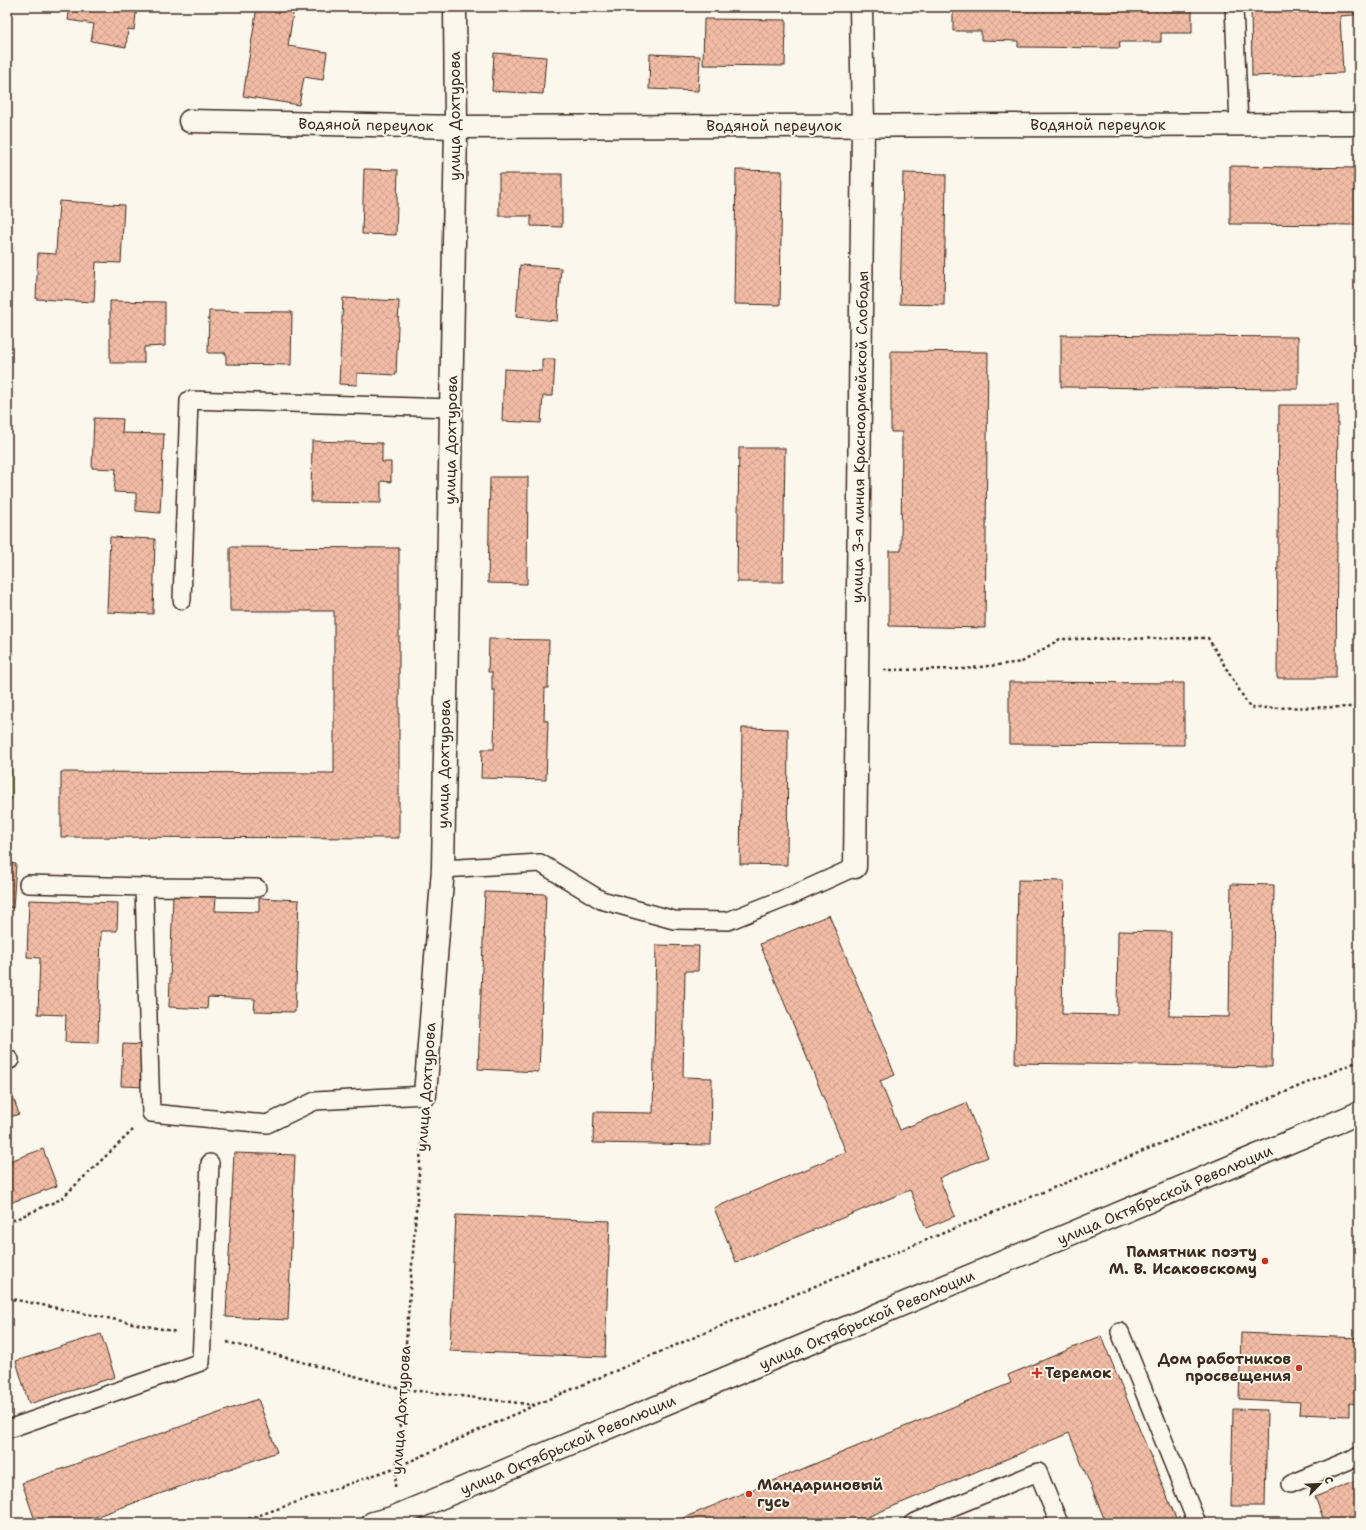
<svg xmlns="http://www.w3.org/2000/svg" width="1366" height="1530" viewBox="0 0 1366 1530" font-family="'Shantell Sans',sans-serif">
<defs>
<pattern id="forest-firs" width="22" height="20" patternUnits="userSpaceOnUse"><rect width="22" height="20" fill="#c6df95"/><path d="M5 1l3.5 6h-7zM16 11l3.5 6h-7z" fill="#abc080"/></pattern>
<pattern id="building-cross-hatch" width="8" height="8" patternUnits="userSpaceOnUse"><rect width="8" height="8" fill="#f2bca5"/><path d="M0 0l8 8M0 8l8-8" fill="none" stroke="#d0a28e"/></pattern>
</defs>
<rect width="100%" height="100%" fill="#fbf7ec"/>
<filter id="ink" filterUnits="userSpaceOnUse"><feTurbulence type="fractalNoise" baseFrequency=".025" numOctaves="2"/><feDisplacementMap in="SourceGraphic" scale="8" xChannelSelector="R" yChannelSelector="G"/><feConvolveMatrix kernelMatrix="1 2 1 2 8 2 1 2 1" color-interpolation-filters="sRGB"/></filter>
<g filter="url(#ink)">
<!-- forest -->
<path fill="url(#forest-firs)" stroke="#80845a" d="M7,658L12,799L7,800Z"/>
<!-- building -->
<path fill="url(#building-cross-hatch)" stroke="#3b2a1e" d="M70,7H137L134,30L128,29L126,47L91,41L94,24L68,20Z
M257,7H294L288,46L327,52L323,80L304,77L299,105L243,96Z
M500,7H549V9H500Z
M953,7H1192V33H1161V42H1119L1120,48L1018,47V41L981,40V31H953Z
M1251,7H1354V15L1340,16L1343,73L1252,76Z
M704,19L786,20L785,66L703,65Z
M494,53L546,57L543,94L492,91Z
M650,54L700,56L698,91L649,89Z
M1230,166L1359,168V225L1230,224Z
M364,169L398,170L396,235L362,234Z
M736,170L782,171L780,305L734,304Z
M903,173L946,174L944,305L900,304Z
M499,174H562V227L531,226V216H499Z
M59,201L124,205L121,263L96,262L94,302L36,299L38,253L56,254Z
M520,265L561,268L557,321L516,317Z
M343,298L399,301L396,375L357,373V385L339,384Z
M110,301L165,302V346L144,347V363H110Z
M209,311L292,312L291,365L226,364V353H208Z
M1061,335L1298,337V389L1061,387Z
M891,351L988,352L985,628L889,626V551H901L902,432H891Z
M542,359H555L553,396H543L541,423L502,421L504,369L542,371Z
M1279,405H1338L1336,678H1277Z
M94,418L123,419L122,433L164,434L160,513L136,511V493L114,492L116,469L92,468Z
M312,441L382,443V462H391V482L381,481V503L311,502Z
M739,448H785L783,582H737Z
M490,477H528L527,584L488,583Z
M110,537L155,539L153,614L107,612Z
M230,547L399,548V838L61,837V772L334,773V611H230Z
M489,639L549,640L548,688H545L544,720L548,721L546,780L481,778L482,749H494L495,690H492V672H488Z
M1009,682L1184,683V745L1009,744Z
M742,728L788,729L787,865L740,864Z
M7,863L16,864L13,908L7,907Z
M1018,880L1064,881L1062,1014L1117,1015L1118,931L1171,932L1169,1016L1229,1017L1231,884L1274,885L1272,1067L1015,1063Z
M485,892L546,894L539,1072L478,1069Z
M173,895L216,897L215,911L259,912V898L299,900L295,1012L254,1011L255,999L208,997L207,1009L169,1007Z
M29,900L118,903L117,931H101L98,1043L65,1042L66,1015L38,1014L40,958L27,957Z
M829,915L895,1075L880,1081L900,1130L966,1103L988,1157L939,1178L955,1216L926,1228L910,1190L736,1262L714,1208L846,1152L760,944Z
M656,945L699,946L698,971H685L683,1077L712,1078L711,1145L593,1143L594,1112L653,1113Z
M123,1044L147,1045L145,1087L121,1086Z
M8,1083L19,1114L7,1118V1084Z
M43,1149L57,1186L7,1204V1162Z
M234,1153L295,1155L288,1320L226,1317Z
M456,1215L610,1221L605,1357L450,1351Z
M1241,1333L1359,1338V1404L1349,1403V1416L1299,1414L1300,1402L1239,1399Z
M101,1334L115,1377L29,1404L16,1361Z
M1101,1336L1178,1523H1106L1069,1433L853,1523H671L1011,1383L1008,1375Z
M258,1399L277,1452L78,1523H36L22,1483Z
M1233,1409L1267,1410L1265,1506H1231Z
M1359,1479V1521L1353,1523H1325L1315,1497Z"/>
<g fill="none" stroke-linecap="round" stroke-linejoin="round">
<!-- service casing -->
<g stroke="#3b2a1e" stroke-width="20">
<path id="service" d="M1234,7L1239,125
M182,600L189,400L451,408
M443,869L540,863L601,900L674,920L728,921L791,896L855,867
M28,884L144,887
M257,888L144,887L151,1113L267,1124L315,1101L425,1095
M7,1061L10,1060
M1120,1332L1197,1523
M7,1427L8,1429L201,1362L210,1163
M1291,1484L1359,1456
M913,1523L1038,1472L1059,1523"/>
</g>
<!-- pedestrian casing -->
<g stroke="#3b2a1e" stroke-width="25">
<path id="pedestrian" d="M373,1523L392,1518L1359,1113"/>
</g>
<!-- minor casing -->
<g stroke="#3b2a1e" stroke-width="25">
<path id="minor" d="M190,121L456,127L1359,124
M855,867L863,125L861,7
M425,1095L443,869L456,127L455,7"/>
</g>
<!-- path -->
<path stroke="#3b2a1e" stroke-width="2.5" stroke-dasharray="3 3" stroke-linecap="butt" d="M884,670L964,669L1022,662L1060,639L1208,638L1250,708L1359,707
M7,1223L61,1199L133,1130
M7,1298L177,1332
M227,1342L403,1389L535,1405L834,1278L1233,1114L1359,1061
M395,1487L423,1121
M237,1523L397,1467L535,1405"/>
<!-- service -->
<use href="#service" stroke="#fbf7ec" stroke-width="17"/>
<!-- pedestrian -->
<use href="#pedestrian" stroke="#fbf7ec" stroke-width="22"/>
<!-- minor -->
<use href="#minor" stroke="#fbf7ec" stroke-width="22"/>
</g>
</g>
<!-- markers -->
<g fill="#c8321e" stroke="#fbf7ec" stroke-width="1.5">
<circle cx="1265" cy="1261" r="4"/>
<circle cx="1299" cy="1368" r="4"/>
<path d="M1035 1367h4v4h4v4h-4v4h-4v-4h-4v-4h4z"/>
<circle cx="749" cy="1494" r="4"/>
</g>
<g text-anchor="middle" stroke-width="4" stroke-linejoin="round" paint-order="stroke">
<!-- street labels -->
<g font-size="15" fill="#3b2a1e" stroke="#fbf7ec">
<text transform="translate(455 116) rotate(-90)" y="5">улица Дохтурова</text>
<text transform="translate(366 125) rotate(1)" y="5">Водяной переулок</text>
<text x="1098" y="130">Водяной переулок</text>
<text x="774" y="131">Водяной переулок</text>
<text transform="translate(860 437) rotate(-89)" y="5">улица 3-я линия Красноармейской Слободы</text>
<text transform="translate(451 440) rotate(-89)" y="5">улица Дохтурова</text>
<text transform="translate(444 764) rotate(-89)" y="5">улица Дохтурова</text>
<text transform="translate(426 1087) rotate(-86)" y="5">улица Дохтурова</text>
<text transform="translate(1165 1195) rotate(-23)" y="5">улица Октябрьской Революции</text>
<text transform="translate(867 1320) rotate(-23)" y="5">улица Октябрьской Революции</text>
<text transform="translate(401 1410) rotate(-86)" y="5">улица Дохтурова</text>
<text transform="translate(568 1445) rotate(-23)" y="5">улица Октябрьской Революции</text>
</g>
<!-- poi labels -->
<g font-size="15" font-weight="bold" fill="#3b2a1e" stroke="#fbf7ec" text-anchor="end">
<text x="1257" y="1257">Памятник поэту<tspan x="1257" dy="17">М. В. Исаковскому</tspan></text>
<text x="1291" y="1364">Дом работников<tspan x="1291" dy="17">просвещения</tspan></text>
<text x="1045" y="1378" text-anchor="start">Теремок</text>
<text x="757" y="1490" text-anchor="start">Мандариновый<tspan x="757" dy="17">гусь</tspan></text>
</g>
</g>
<!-- margin -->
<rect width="1366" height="1530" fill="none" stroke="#fbf7ec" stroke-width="24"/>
<rect x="12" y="12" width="1342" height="1506" fill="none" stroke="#3b2a1e" stroke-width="1.5" filter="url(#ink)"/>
<!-- north arrow -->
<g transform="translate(1320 1484) rotate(66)" stroke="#fbf7ec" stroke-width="3" paint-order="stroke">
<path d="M0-3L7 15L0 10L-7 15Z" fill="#3b2a1e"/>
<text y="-6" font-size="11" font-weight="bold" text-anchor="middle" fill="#3b2a1e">С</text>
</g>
</svg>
